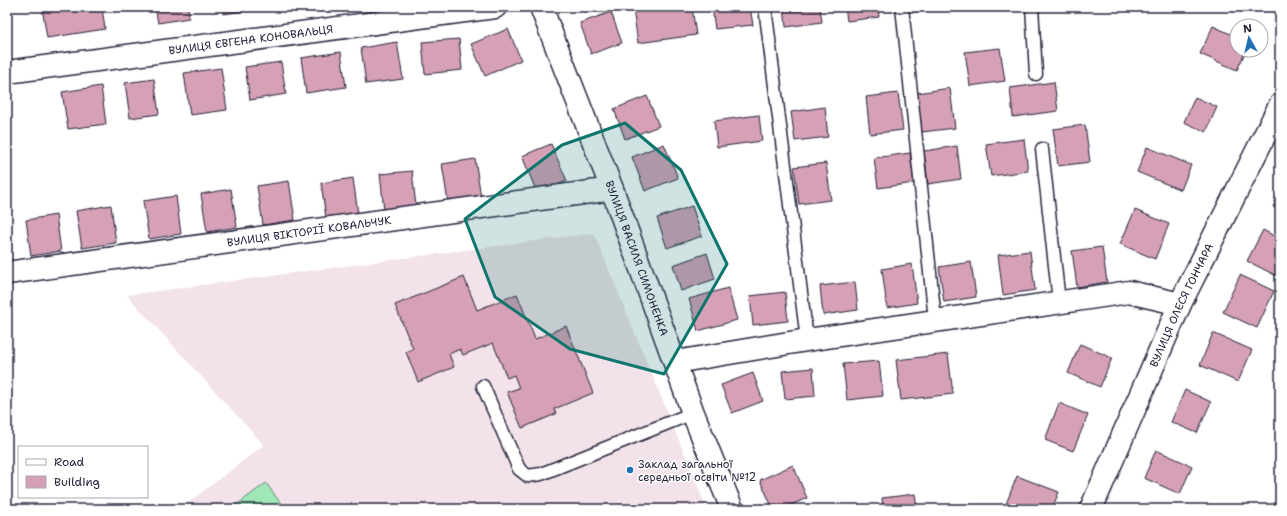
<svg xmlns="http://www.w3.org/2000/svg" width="1287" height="516" viewBox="0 0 1287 516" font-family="'Shantell Sans',sans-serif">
<rect width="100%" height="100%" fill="#fff"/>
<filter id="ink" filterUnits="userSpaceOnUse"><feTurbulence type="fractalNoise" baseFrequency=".025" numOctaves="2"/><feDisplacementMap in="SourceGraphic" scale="8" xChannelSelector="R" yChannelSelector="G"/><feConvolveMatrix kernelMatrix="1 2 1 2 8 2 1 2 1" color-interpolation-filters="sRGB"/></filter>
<g filter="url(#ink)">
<!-- built -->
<path fill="#f3e2e9" d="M594,233L707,509H285L265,483L231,509H180L264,445L127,295Z"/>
<!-- green -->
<path fill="#9fe7b6" stroke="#608478" d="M266,483L285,509H231Z"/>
<!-- building -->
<path fill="#d6a0b6" stroke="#22223b" d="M42,7H102L105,29L47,38Z
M155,7H188L189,18L158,23Z
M222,7H253V10L223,14Z
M651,7H692L696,35L638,43L633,9Z
M712,7H750L753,25L715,29Z
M784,7H820L822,22L786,27Z
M845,7H878L879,17L847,21Z
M913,7H951L913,12Z
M611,12L622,43L591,54L580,23Z
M1213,26L1237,37V50H1246L1237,70L1200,54Z
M508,29L521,60L485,76L471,44Z
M459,39L462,70L425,74L422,42Z
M397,42L403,79L366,84L361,48Z
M1000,48L1005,81L970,86L965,52Z
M341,52L346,87L306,93L301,58Z
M281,62L286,94L250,100L245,67Z
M221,68L227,110L190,115L184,73Z
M154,79L159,114L130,118L125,83Z
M1054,82L1058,111L1013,117L1010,88Z
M101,86L106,124L68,129L62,92Z
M7,87L11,109H7Z
M950,88L955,128L922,132L917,93Z
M898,93L903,130L870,134L866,97Z
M647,96L659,126L625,139L614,109Z
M1195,97L1217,107L1206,132L1184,122Z
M825,107L828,137L795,141L791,112Z
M759,115L762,141L717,147L714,121Z
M1085,125L1090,162L1058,166L1053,129Z
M1024,139L1028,171L991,176L986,144Z
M551,144L567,181L537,193L522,156Z
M664,144L678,178L645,191L632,157Z
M957,146L961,179L928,184L924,151Z
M1147,147L1191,165L1181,190L1137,172Z
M910,153L914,183L878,188L874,158Z
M475,159L481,197L448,202L442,164Z
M826,163L831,200L799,204L794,167Z
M412,171L416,206L384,210L380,174Z
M353,178L358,214L326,218L321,183Z
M289,181L295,220L263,225L257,186Z
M231,189L237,227L207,232L201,194Z
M1280,191V210L1273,207Z
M176,196L181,234L149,239L143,201Z
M111,205L116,243L82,248L76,211Z
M692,206L702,236L667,248L657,218Z
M1135,210L1169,224L1155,259L1120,244Z
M56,215L61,251L31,256L26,220Z
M1263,230L1280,239L1279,277L1247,261Z
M1102,247L1107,282L1077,287L1072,251Z
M1030,251L1035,290L1003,295L998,255Z
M707,253L715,279L681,291L673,265Z
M971,262L976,297L944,302L939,267Z
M912,264L917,303L887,308L882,269Z
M1240,275L1274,291L1257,328L1223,312Z
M464,277L477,310L517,294L535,339L566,326L593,393L554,409L556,414L522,428L507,392L519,388L514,375L507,378L493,343L463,355L460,349L449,354L454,367L418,382L406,352L413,349L395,305Z
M855,282L858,310L823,315L820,286Z
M728,288L737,320L698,331L689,299Z
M785,292L788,321L753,325L750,296Z
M1213,333L1252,350L1238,382L1200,365Z
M7,344L10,367H7Z
M1080,344L1112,358L1100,387L1068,373Z
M948,354L953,394L901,400L896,360Z
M879,361L883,396L847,400L843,364Z
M813,368L815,396L785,399L782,371Z
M753,373L763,401L732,413L721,385Z
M1185,390L1211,402L1197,433L1171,422Z
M1059,403L1088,415L1073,451L1045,440Z
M1156,450L1192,466L1180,494L1144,478Z
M793,465L807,498L782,509H773L760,480Z
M1017,476L1059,492L1052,509H1004Z
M915,494L917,509H883L882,498Z"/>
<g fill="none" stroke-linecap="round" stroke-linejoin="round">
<!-- service casing -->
<g stroke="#22223b" stroke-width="15">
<path id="service" d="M765,7L807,340
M902,7L935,320
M1032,7L1036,74
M1042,149L1059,302
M483,386L519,469L528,476L541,474L693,413"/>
</g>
<!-- minor casing -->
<g stroke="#22223b" stroke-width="25">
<g id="minor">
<path id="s1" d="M541,7L612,189L693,413L732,509"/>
<path id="s2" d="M7,72L495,7"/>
<path id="s3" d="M7,273L612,189"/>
<path d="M675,362L807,340L1129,292L1180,304"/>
<path id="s4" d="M1091,509L1180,304L1280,105"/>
</g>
</g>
<!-- service -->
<use href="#service" stroke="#fff" stroke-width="12"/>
<!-- minor -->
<use href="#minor" stroke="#fff" stroke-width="22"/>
</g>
</g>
<!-- marked area -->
<path fill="#0f766e" fill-opacity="0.2" stroke="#0f766e" stroke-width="3" stroke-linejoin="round" d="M625,123L681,170L727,264L664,374L570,349L495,297L465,219L562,145Z"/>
<!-- markers -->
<circle fill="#1f6fb2" stroke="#fff" stroke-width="1.5" cx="630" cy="470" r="4"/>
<g text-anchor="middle" stroke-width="3" stroke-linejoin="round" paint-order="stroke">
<!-- street labels -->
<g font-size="11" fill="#22223b" stroke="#fff">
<text dy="4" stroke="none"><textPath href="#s2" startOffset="246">ВУЛИЦЯ ЄВГЕНА КОНОВАЛЬЦЯ</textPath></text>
<text dy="4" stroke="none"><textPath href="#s3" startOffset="305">ВУЛИЦЯ ВІКТОРІЇ КОВАЛЬЧУК</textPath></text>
<text dy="4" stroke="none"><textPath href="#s1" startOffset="269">ВУЛИЦЯ ВАСИЛЯ СИМОНЕНКА</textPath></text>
<text dy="4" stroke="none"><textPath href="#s4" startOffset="223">ВУЛИЦЯ ОЛЕСЯ ГОНЧАРА</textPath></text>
</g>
<!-- poi labels -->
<g font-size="11" fill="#22223b" stroke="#fff" text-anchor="start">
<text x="638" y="468">Заклад загальної<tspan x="638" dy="13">середньої освіти №12</tspan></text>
</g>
</g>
<!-- margin -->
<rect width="1287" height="516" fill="none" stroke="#fff" stroke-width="24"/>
<rect x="12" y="12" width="1263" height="492" fill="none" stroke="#22223b" stroke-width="1.5" filter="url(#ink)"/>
<!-- legend -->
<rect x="18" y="446" width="130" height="52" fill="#ffffff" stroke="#a7a7b1"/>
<rect x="26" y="459" width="20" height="6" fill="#ffffff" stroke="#a7a7b1"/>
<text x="54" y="466" font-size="12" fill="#22223b">Road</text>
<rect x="26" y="476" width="20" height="12" fill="#d6a0b6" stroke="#a7a7b1"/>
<text x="54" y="486" font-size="12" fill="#22223b">Building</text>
<!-- north arrow -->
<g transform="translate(1249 38) rotate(352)"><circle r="19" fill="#ffffff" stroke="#a7a7b1"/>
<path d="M0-3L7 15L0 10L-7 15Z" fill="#1f6fb2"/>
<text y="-6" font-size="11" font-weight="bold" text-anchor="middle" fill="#22223b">N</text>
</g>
</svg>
